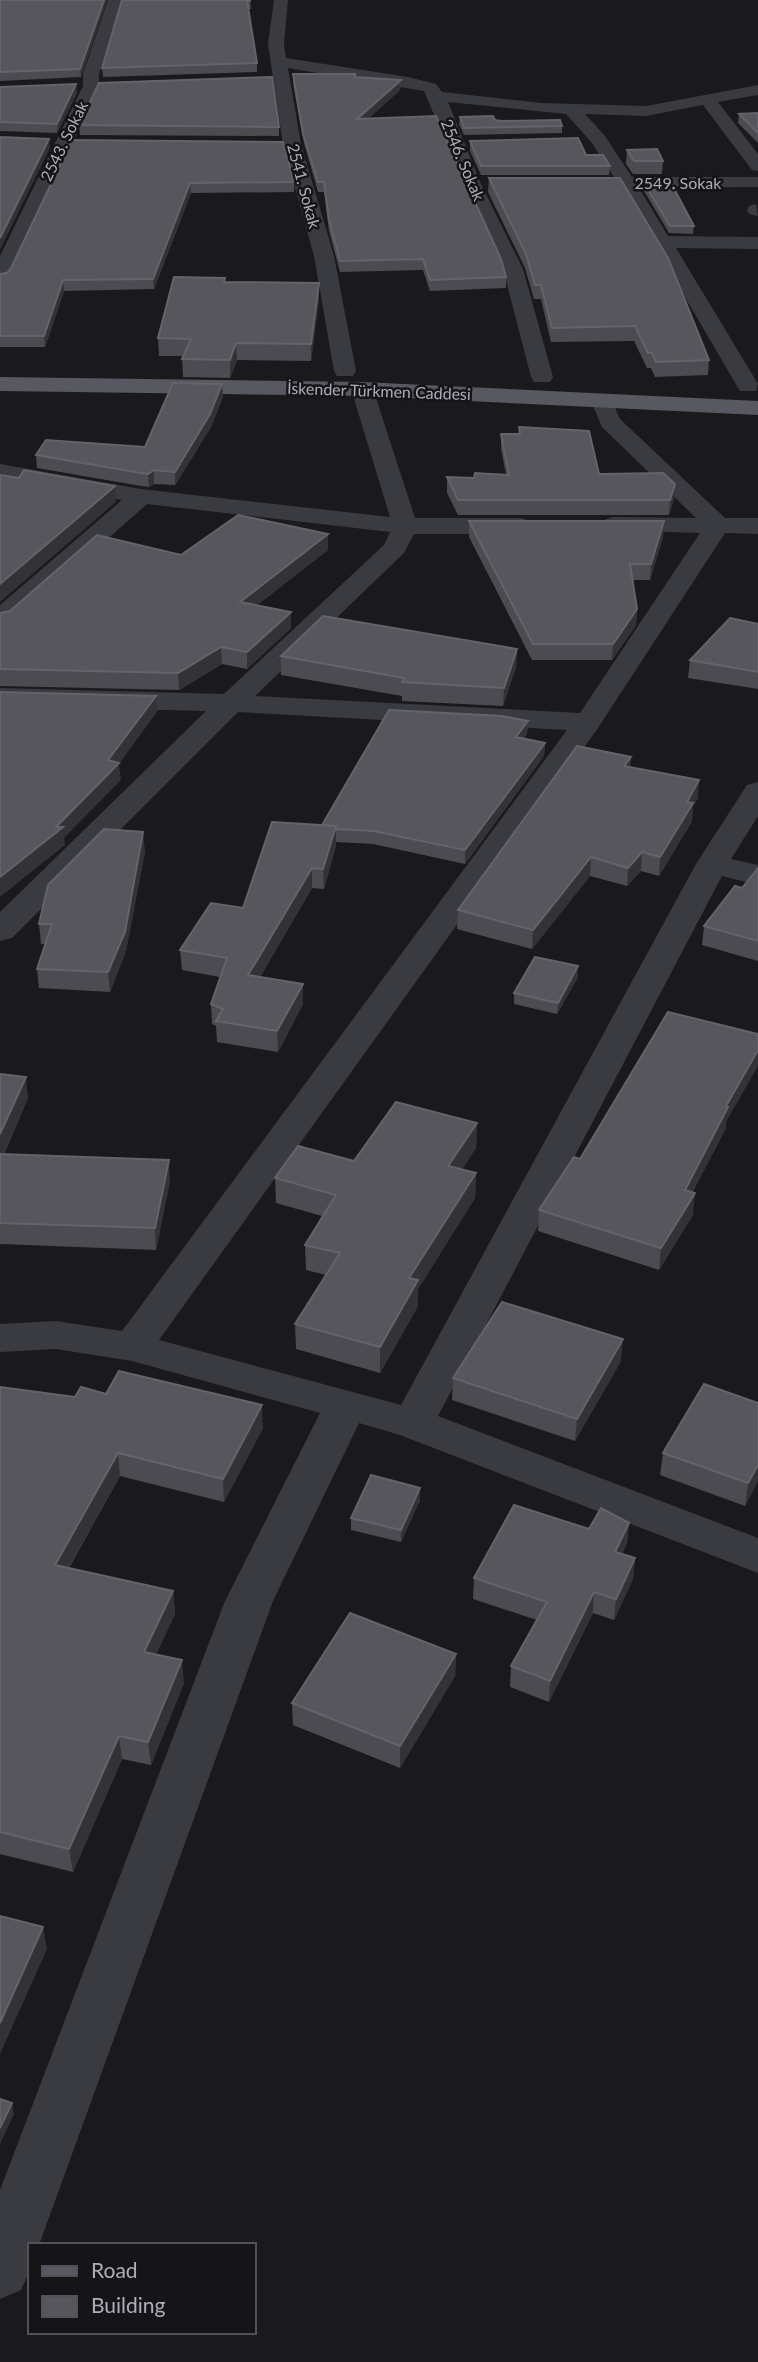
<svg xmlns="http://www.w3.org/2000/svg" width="758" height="2362" viewBox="0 0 758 2362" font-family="Lato,sans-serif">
<rect width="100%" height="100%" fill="#1a191c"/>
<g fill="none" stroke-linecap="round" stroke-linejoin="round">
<!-- minor -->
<path fill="#3a3b41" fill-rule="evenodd" d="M108,0H122L99,74V86L10,277L7,281L0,283V256L83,86V74Z
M274,0H288L284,44L286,58L408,77L436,84L442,92L541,103L646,106L758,85V95L718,102L758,154V171L752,170L703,105L646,116L585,114L605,136L632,177H758V187L639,188L668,236L758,237V249L676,248L758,384L756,391H740L737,386L621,188H607L598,183L601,179L614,177L592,143L566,114L448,102L481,184L523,269L553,377L550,382H534L531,377L503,269L463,184L424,91L288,68L301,144L334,256L356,371L353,376H337L334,371L314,256L283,144L268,44Z
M756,204L758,216L749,214L747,210L749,206Z
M362,382L370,384L373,389L415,518H521L530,521L534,526L530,531L521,534H414L404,553L255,696L580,713L700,533L604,530L600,525L604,520L613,517L696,518L602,427L590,399L593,394H609L620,419L725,518H758V534L725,533L598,728L159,1340L401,1405L696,864L747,785L758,782V816L731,859L758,865V885L722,876L438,1416L758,1538V1573L400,1435L359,1423L273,1601L39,2245H30V2270L21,2290L0,2299V2190L225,1601L320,1413L132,1361L56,1349L0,1352V1324L56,1321L122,1331L567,730L238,712L12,938L0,941V912L206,711L0,706V688L224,694L384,545L390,532L147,504L10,625L0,627V605L122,500L0,478V464L141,489L390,517L351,389L354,384Z"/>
<!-- major -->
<path fill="#575860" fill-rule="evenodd" d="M0,377L362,382L758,401V415L362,396L0,391Z"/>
</g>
<!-- wall -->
<path fill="#4b4b51" d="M0,0H107L81,77L0,81Z
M250,0L251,9H248L257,63V72L103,77L102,68Z
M293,74L355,77L401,80L400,90L368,119L506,277V288L430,291L423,270L340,272L329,231L324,192H318L304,143L293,84Z
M0,87L77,93L57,133L0,131Z
M758,113V143L738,123L739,114Z
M460,117L562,126V133L464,135L459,124Z
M79,125L279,127V136L80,135Z
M72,140L294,182V192L191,193L154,289L64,291L45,347H0V274L7,273L11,268Z
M470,141L586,155L610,166L609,175H481L470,151Z
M627,150L663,161L662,174H633L626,164Z
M489,178L709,360L708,375L655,377L651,368H647L634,341L551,342L541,299H534L525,268L488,192Z
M644,183L694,226L693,234L669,233L644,191Z
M225,278V282L319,300L311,361L237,360L230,378L183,377L182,359L183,356H159L158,338Z
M222,384L223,397L211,427L175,485L154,484L149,487L141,486L37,468L36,455L145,447Z
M519,427L599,474L675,484L674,499L669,515H458L447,493V477L474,478L506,474L501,449V434H519Z
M469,521H664L663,537L650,580H633L637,609L636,625L612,660H532L469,537Z
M328,534V550L257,605L291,628L247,669L222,664L179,690L0,686V613L10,611L181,555Z
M758,624V689L688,678L690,660Z
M517,649L516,667L503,706L402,701V696L281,675V656Z
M528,721L527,734L524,738L545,743L544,756L465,864L373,844L336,842V846L324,889L312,888L260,977L303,1004L278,1052L217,1042L216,1026L212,1024L211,1004L220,977L182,970L180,950L243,908L322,825Z
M631,757L630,767L698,798L693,806L692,821L659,876L641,871L627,886L590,876L532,949L457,929L458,910Z
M145,851L126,951L110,992L39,988L37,969L46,944H41L39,924Z
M758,868V961L702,945L704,926L742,888Z
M578,966V977L557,1014L514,1004V993Z
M0,1074L28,1098L4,1154L170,1181L156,1250L0,1244Z
M726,1122V1128L692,1193L693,1215L659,1270L538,1231L539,1210L580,1159Z
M477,1123L476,1148L462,1169L476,1173L475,1198L418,1289V1306L380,1373L296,1349L295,1324L326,1275L306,1270L305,1245L322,1216L276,1203L275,1178L354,1161Z
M621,1361L575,1441L452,1400L453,1378Z
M0,1387L75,1397L106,1394L263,1428L224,1502L120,1476L69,1568L173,1591L175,1614L156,1654L184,1683L151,1765L122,1759L73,1872L0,1854Z
M663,1453L758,1481L745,1506L660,1475Z
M420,1500L401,1542L351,1530V1518Z
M629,1523L627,1543L622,1554L635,1558L633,1579L614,1620L593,1613L549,1702L510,1687L511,1666L537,1620L473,1599L474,1578L589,1529Z
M456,1654L455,1676L400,1768L293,1725L292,1703Z"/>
<!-- shaded-wall -->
<path fill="#333337" d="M104,0H107L81,77L80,69Z
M401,80L400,90L357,129V119Z
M76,84L77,93L57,133V124Z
M49,139L50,148L0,250V238Z
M190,183L191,193L154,289L153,279Z
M63,280L64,291L45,347L44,336Z
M319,283V300L311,361V344Z
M236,343L237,360L230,378V360Z
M222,384L223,397L211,427L175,485V472Z
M154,470V484L149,487L148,474Z
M675,484L674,499L669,515L670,500Z
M115,486L116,502L0,602V584Z
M664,521L663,537L650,580L651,564Z
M328,534V550L241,618L240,602Z
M637,609L636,625L612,660L613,644Z
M291,612V628L247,669V652Z
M221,647L222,664L179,690L178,673Z
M517,649L516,667L503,706L504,688Z
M156,696L157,712L119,764L121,780L64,838L65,845L0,897V877L56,827L108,760Z
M528,721L527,734L515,750L516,737Z
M545,743L544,756L465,864V850Z
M631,757L629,775L624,766Z
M699,780L698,798L693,806L692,821L659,876L660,857L687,802Z
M336,826V846L324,889L323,869Z
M143,832L145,851L126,951L110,992L108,972Z
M642,852L641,871L627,886L628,868Z
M591,857L590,876L532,949L533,930Z
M312,868V888L249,996L248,975Z
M578,966V977L557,1014L558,1003Z
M303,984V1004L278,1052L277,1031Z
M758,1050V1066L726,1122V1128L682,1212L685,1190L726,1106Z
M26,1077L28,1098L0,1162V1134Z
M477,1123L476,1148L448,1191V1166Z
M169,1160L170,1181L156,1250L155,1228Z
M476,1173L475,1198L418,1289V1306L380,1373V1347L409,1278Z
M695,1193L693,1215L659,1270L661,1248Z
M623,1339L621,1361L575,1441L577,1419Z
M262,1405L263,1428L224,1502L223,1479Z
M118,1453L120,1476L57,1588L55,1565Z
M758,1465V1481L745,1506L748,1483Z
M420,1488V1500L401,1542V1530Z
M629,1523L627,1543L613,1572L615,1552Z
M635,1558L633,1579L614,1620L616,1599Z
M173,1591L175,1614L147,1675L144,1652Z
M594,1592L593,1613L549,1702L550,1681Z
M456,1654L455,1676L400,1768V1746Z
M182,1660L184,1683L151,1765L148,1742Z
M119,1736L122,1759L73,1872L69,1849Z
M43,1927L47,1949L0,2054V2023Z
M12,2103L14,2114L0,2144V2128Z"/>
<!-- building -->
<path fill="#56565c" stroke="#63646b" stroke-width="2" d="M0,0H104L80,69L0,72Z
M122,0H250V1H247L257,63L102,68Z
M293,74H355V77L401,80L357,119L436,116L501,259L506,277L430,280L423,259L340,261L329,220L324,182H318L303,134Z
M272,77L279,127L79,125L99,83Z
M76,84L57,124L0,122V87Z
M758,113V133L739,114Z
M493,116L495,120L502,121L560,120L562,126L464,128L460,117Z
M0,137L49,139L0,238Z
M578,138L586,155H603L610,166H481L470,141Z
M72,140L283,142L294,182L190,183L153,279L63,280L44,336H0V274L7,273L11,268Z
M657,149L663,161H634L627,150Z
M489,178H620L668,258L709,360L656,362L652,353H648L635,326L552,328L541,285H535L526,254Z
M644,183H671L694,226H670Z
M174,277L225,278L224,282L319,283L311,344L236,343L230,360L182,359L191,339L158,338Z
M173,383L222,384L210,414L175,472L154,470L148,474L141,473L36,455L46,440L145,447Z
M519,427L589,431L599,474L663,473L675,484L670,500H458L447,477L474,478L475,473L509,475L501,434H520Z
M24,470L115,486L0,584V475L19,478Z
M238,515L328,534L240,602L291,612L247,652L221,647L178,673L0,669V613L10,611L97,535L181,555Z
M469,521H664L651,564H630L637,609L613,644H533Z
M323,616L517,649L504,688L402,682L404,678L281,656Z
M730,618L758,624V672L690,660Z
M0,692L156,696L108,760L119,763L56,827H63L0,877Z
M389,710L502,716L528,721L516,737L545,743L465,850L373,831L336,829V826L322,825Z
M577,746L631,757L624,766L699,780L687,802L693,803L660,857L642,852L628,868L591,857L533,930L458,910Z
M272,822L336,826L323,869L312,868L248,975L303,984L277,1031L216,1021L223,1009L211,1004L227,958L180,950L211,903L243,908Z
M104,829L143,832L125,932L108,972L37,969L52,924H39L48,885Z
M758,868V941L704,926L735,886L742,888Z
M535,957L578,966L558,1003L514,993Z
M668,1012L758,1034V1050L726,1106L728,1107L685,1190L695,1193L661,1248L539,1210L574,1157L580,1159Z
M0,1074L26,1077L0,1134Z
M396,1102L477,1123L448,1166L476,1173L409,1278L418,1280L380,1347L295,1324L340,1253L305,1245L336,1195L275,1178L298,1146L354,1161Z
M0,1154L169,1160L155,1228L0,1223Z
M502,1302L623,1339L577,1419L453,1378Z
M119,1371L262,1405L223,1479L118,1453L55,1565L173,1591L144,1652L182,1660L148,1742L119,1736L69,1849L0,1832V1387L75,1397L81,1387L106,1394Z
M704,1384L758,1403V1465L748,1483L663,1453Z
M371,1475L420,1488L401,1530L351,1518Z
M514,1505L589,1529L601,1508L629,1523L615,1552L635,1558L616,1599L594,1592L550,1681L511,1666L547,1602L474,1578Z
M350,1613L456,1654L400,1746L292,1703Z
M0,1916L43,1927L0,2023Z
M0,2099L12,2103L0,2128Z"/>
<g text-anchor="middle" stroke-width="5" stroke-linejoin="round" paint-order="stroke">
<!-- far-street labels -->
<g font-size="16" fill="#acafbb" stroke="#151417">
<text transform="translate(64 141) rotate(-64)" y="6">2543. Sokak</text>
<text transform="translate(463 160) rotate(67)" y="6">2546. Sokak</text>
<text x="678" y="189">2549. Sokak</text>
<text transform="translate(304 186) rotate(75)" y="6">2541. Sokak</text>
<text transform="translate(379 391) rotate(2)" y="6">İskender Türkmen Caddesi</text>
</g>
</g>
<!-- legend -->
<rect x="28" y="2243" width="228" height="91" fill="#151417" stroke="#515259" stroke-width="2"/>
<rect x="42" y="2266" width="35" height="10" fill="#575860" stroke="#515259" stroke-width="2"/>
<text x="91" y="2278" font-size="21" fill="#acafbb">Road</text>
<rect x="42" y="2296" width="35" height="21" fill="#56565c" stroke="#515259" stroke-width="2"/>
<text x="91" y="2313" font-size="21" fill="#acafbb">Building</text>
</svg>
